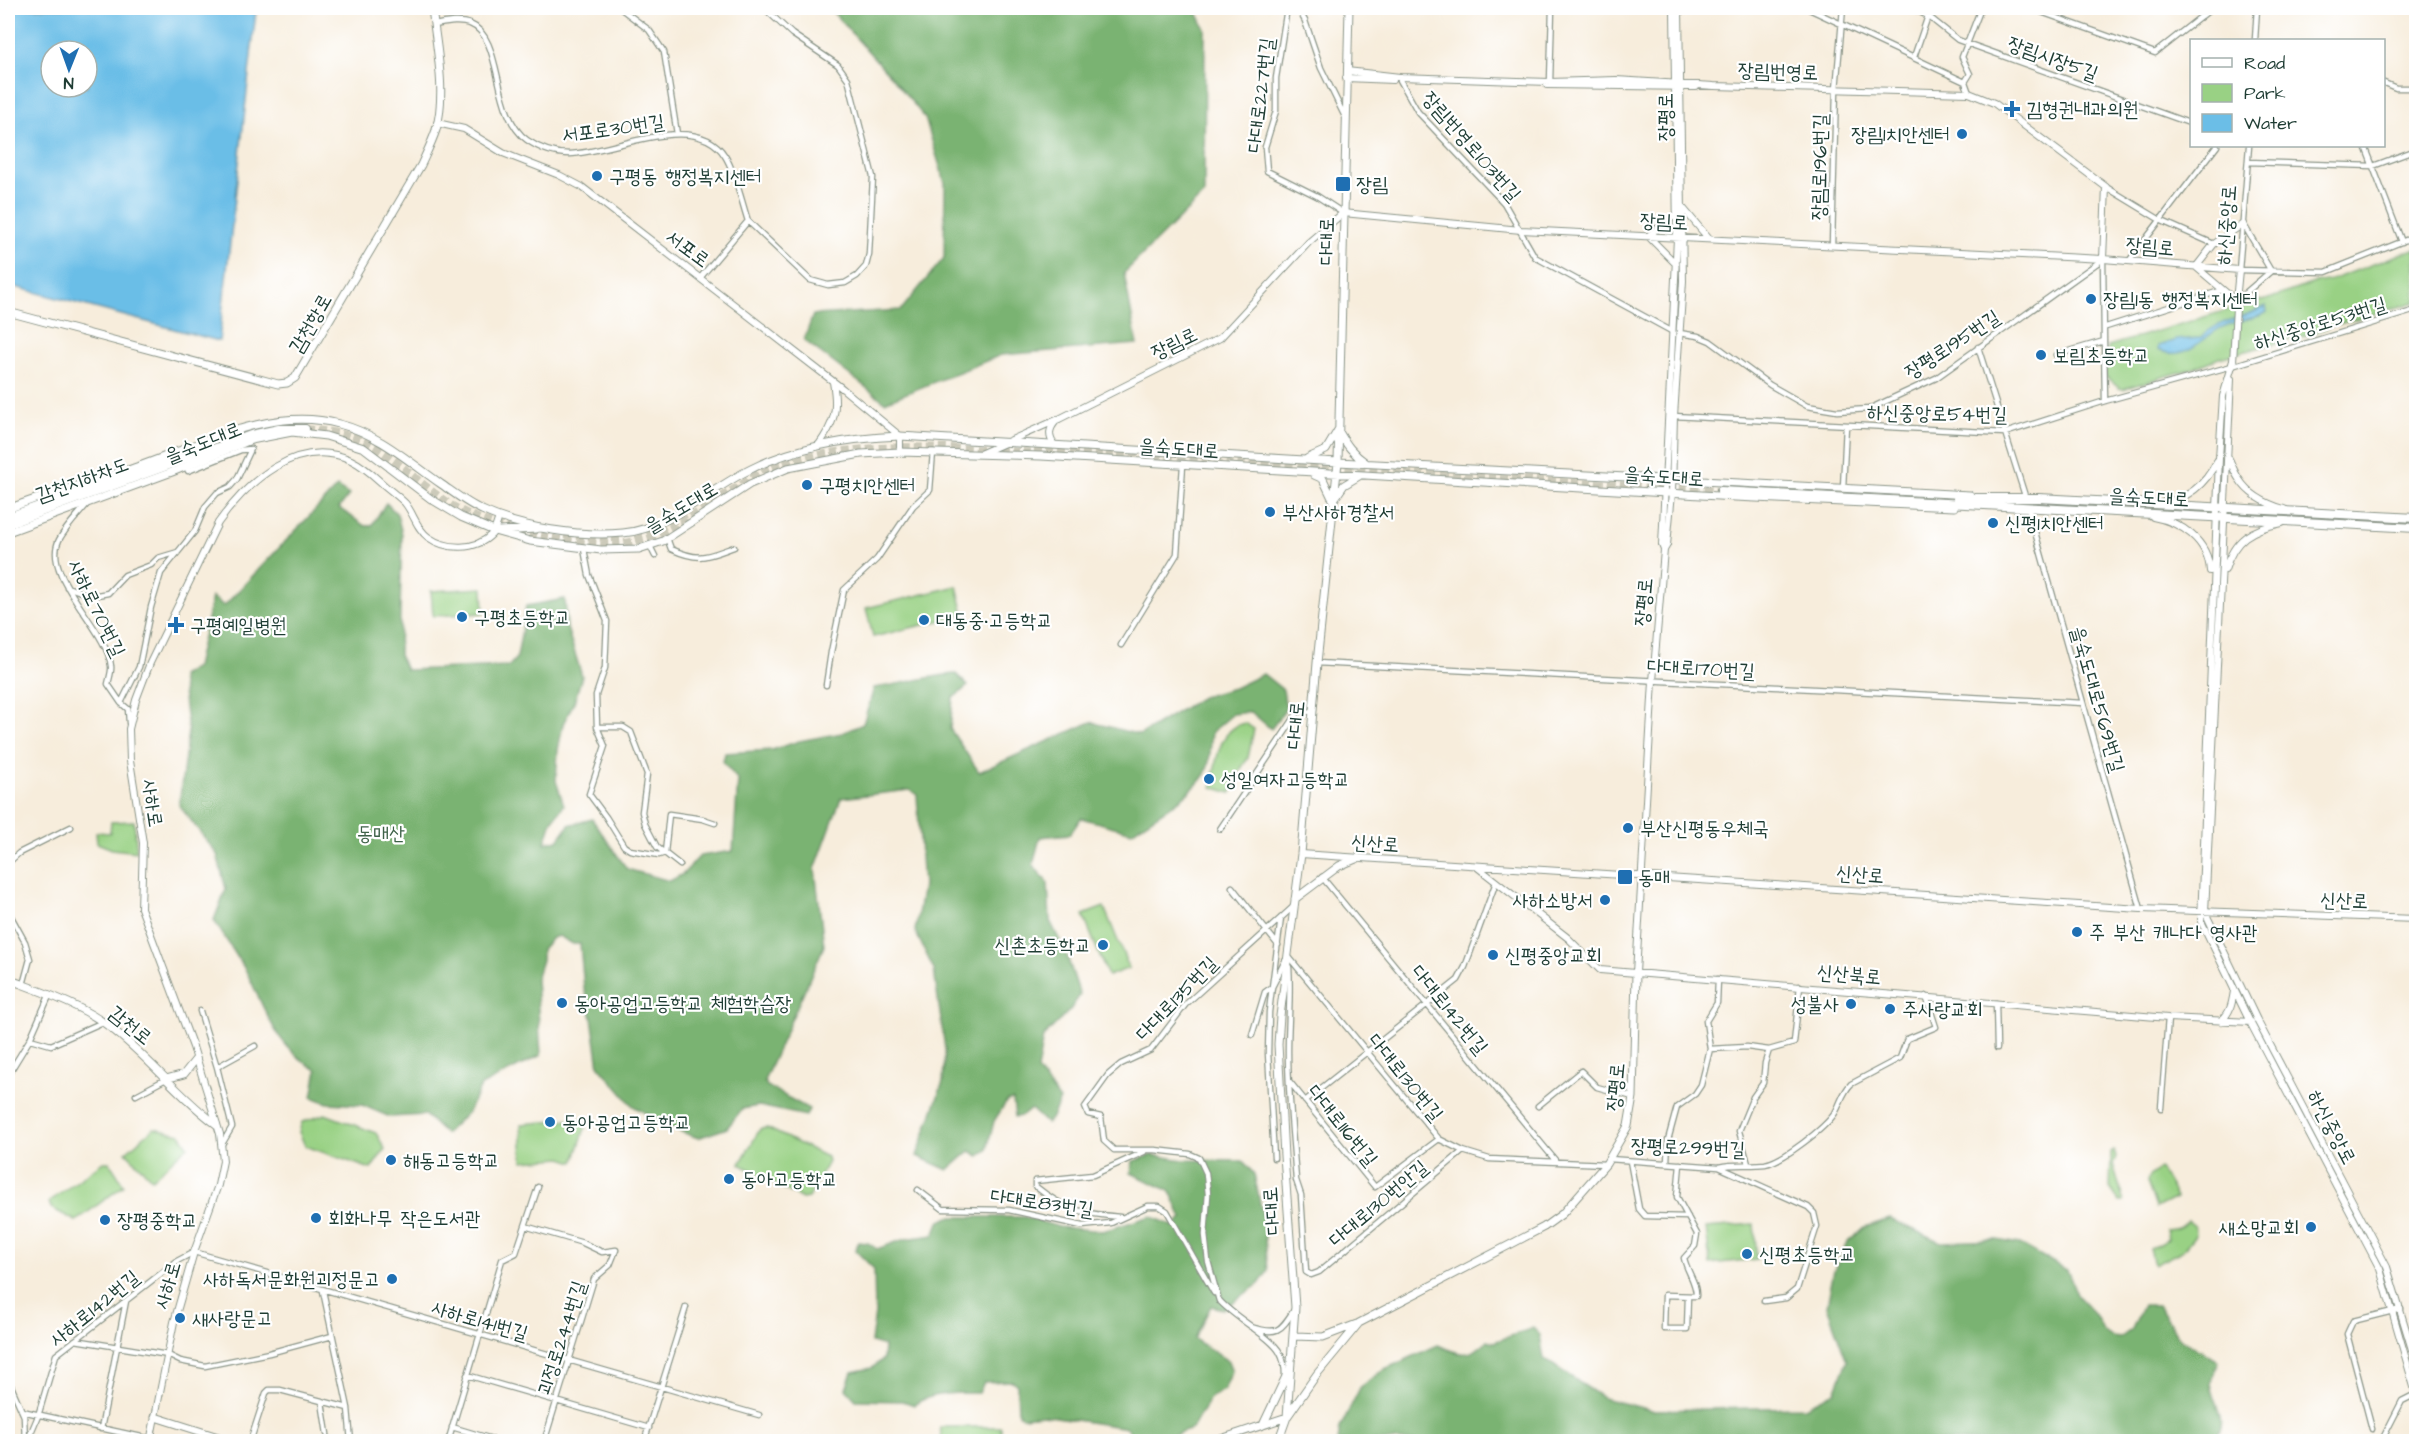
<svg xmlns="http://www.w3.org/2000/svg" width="2424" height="1449" viewBox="0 0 2424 1449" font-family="'Architects Daughter','Poor Story',sans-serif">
<rect width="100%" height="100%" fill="#fff"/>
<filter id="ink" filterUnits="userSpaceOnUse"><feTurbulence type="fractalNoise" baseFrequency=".0167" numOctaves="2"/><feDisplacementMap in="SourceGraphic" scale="12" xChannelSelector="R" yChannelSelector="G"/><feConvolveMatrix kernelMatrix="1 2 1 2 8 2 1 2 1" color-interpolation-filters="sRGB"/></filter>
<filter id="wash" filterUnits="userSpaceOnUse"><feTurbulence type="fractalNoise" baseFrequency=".008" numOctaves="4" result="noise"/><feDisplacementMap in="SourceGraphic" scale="24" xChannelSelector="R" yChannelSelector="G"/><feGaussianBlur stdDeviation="1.35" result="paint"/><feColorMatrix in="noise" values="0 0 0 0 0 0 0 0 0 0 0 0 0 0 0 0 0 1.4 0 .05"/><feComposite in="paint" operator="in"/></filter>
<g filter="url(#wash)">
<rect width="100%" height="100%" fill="#f7eddc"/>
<!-- green -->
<path fill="#99d184" stroke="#5c875c" stroke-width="1.5" d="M2416,248V302L2332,326L2311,334L2219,358L2194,368L2123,389L2119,388L2105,376L2108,346L2260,300L2263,301L2314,283L2331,280Z
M957,586L964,615L873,637L866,608Z
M483,588L484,613L433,616L431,591Z
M1245,723L1254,729L1248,758L1235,778L1231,793L1212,787C1215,765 1218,728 1245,723Z
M134,821L137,852L112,849L97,843L96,832L110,833L111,822Z
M1104,907L1129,968L1108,976L1083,915Z
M325,1114L376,1133L385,1149L371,1169L305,1146L299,1132L302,1122Z
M581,1119L587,1122L574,1162L562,1158L523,1161L521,1124Z
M154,1128L180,1134L188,1146L152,1179L126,1152Z
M767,1128L827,1157L828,1162L808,1198L802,1199L740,1164L760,1129Z
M2114,1150L2116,1157L2113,1164L2124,1202H2120L2110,1188L2111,1152Z
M103,1162H109L124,1185L76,1221L51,1208L49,1202Z
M2160,1168L2176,1198L2156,1208L2147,1182L2149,1176Z
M2188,1220L2194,1227L2195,1235L2182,1251L2154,1265L2150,1249L2168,1239L2166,1230C2175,1229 2183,1228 2188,1220Z
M1754,1224L1757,1259L1710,1264L1706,1228Z
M940,1427H1001V1441H942Z"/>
<!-- forest -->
<path fill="#7ab372" stroke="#4c7853" stroke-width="1.5" d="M829,8H1195L1205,29L1204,194L1124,273L1137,344L1001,355L885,402L804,340L813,315L901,310L944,258L945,183L925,118L895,81Z
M337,487L349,495L339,508L365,526L372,525L386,503L397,514L402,534L399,655L406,670L509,666L517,657L526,606L565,599L567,628L582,676L574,702L563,724L558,750L556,781L564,805L552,821L545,843L558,840L569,825L592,819L627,869L670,881L683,874L700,856L733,851L738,780L723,762L725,753L772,750L799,741L842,733L863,724L874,688C903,684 927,676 956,674L968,686L953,698L950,729L979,772L1091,722L1140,735L1202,697L1234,688L1263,674L1283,690L1286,709L1271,729L1251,712L1233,714L1212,732C1210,744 1211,764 1205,774C1189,799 1155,814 1132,832L1081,818L1070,834L1040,837L1033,865L1048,883L1050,921L1066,953L1080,995L1070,1010L1043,1037L1037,1070L1060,1100L1051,1119L1046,1123L1031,1109L1022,1116L1015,1117L1013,1100L1007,1101L994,1121L987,1150L979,1156L970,1151L948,1170L917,1156L943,1082L945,1049L934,970L915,931L923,886L917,795L910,790L841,798L815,869L824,946L764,1081L767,1086L809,1109L806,1116L759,1106L742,1109L727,1128L698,1138L671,1128L633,1106L599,1066L592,1018L584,988L580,944H573L559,936L552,938L542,949V960L536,979L541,1055L481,1086L468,1112L445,1134L425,1115L390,1117L362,1105L328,1103L312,1097L317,1070C274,1046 267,1012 246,971C236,954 224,937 214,920L226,889L217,854L179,805L188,731L181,676L196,667L212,597L224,606Z
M1152,1155L1184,1160L1243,1161L1254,1174L1263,1217L1268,1271L1259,1284L1223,1309L1211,1306L1194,1339L1228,1361L1232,1371L1224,1390L1211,1396L1192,1429L1172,1436L1131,1437L1127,1428L1043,1415L1023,1417L1018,1414L1017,1385L1012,1381L984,1382L979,1393C958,1393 930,1392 914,1405L903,1401L856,1400L846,1389L852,1372L872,1368L883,1359L884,1346L871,1342L875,1313L874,1269L856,1251L858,1242L868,1243L877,1249L905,1239L934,1235L939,1222L949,1217H1025L1059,1227L1103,1231L1151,1216L1173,1226L1182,1218L1170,1191L1131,1173L1133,1161Z
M1890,1219L1941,1242L1997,1240L2020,1244L2067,1270L2078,1297L2097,1317L2103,1331L2112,1337L2120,1338L2132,1329L2143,1305H2158L2179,1338L2219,1361C2216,1368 2211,1377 2211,1383C2214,1407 2232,1420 2213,1442L1338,1441L1340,1428L1361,1386L1385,1369L1438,1345C1459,1355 1471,1359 1487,1340L1494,1342L1533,1328L1540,1335L1544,1359L1603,1398L1651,1410L1805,1407L1835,1392L1847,1361L1827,1306L1834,1270L1847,1243L1865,1227Z"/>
<!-- water -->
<path fill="#6bbee7" stroke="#457e8e" stroke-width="1.5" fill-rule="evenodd" d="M8,8H254L256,11L219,341L8,285ZM51,51H87V87H51Z
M2266,306L2267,312L2262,315C2248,320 2229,322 2217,330C2197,343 2185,361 2158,350V346L2176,340L2201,338C2217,319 2244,319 2266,306Z"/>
</g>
<g filter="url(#ink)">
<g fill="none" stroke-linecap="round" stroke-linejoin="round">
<!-- trunk-tunnel -->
<path stroke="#cccaba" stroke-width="8" stroke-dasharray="8 4" stroke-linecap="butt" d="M305,429C326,431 348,433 367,443C397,459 422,486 451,505C487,528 569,546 612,544C665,542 695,512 738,487C747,481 756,475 765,471C852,436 948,449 1039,453
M1034,449L1408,470
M1404,474L1721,491
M564,535L624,539
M635,537L657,530L690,512"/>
<!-- minor casing -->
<g stroke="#8b9588" stroke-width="7">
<path id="minor" d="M620,8L649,30L664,52L677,134
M1287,8L1276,78V111L1265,147L1267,171L1317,196L1343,213
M1298,8L1305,21L1321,68L1345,117
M1807,8L1965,82L1969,93
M1912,8L1928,16L1958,40L2192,124
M2030,8L2155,53L2212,8
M434,25C446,23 458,20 470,24C504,37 491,114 527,140C540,149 554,154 570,154C613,153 696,109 725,156C735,171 742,203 748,221L700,278
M2255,40L2257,8
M1914,57L1928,16
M1400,80L1418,112L1504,203L1535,257L1673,332
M1550,82L1552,8
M1965,82L1970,74L1962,57L1981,8
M2384,83L2396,88H2416
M2249,146L2239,270L2326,272L2416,236
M2365,146L2402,242
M2248,162L2373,166L2416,150
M2106,187L2162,221L2214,244
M748,221L810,280L828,285L845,283L857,276L866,266L869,254L873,177L848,79L838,65L792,34L764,8
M1832,245L1836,90L1843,8
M2103,259L2104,341
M2129,261L2217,146
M2236,301L2271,271L2244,225
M2106,327L2223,290
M1679,333L1698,336L1710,341L1770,385L1807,406L1837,411L1869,409L1936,378L2103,259
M1978,347L2026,499
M2056,355L2104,341L2105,401
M1673,416L2005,433L2105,401L2232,366L2416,310
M1843,488L1846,425
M88,503C79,514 66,527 59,540C41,575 108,630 111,666C112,671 109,679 108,684L121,703L128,709L129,723
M2028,507L2141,909
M667,538L671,549C700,562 706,557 734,547
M650,546L655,556
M584,549L589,575L607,621L605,668L596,695L597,727L605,746L589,794L606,817L624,846L630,850L659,855L665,853
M67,587L92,596L108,593L125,575L151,565L158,558L178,552
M1121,645L1177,554L1183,465
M1317,663L2083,703
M826,685L831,652L844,590L877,559L913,506L930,490L933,452
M121,703L139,667L151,607L161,573L195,531L205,507L217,493L230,487L237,479L251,449L241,450L188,471L186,466
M597,727H623L631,732L647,774L642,812L645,824L657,847L680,865
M1220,829L1299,711L1313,712
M665,853L669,814L703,819L715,823
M8,863L19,853L71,827
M1322,877L1555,1160
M1232,887L1278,945
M8,911L25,942L30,959L23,985
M1288,956L1439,1139L1463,1151L1489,1159L1606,1164
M1289,967C1291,995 1288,1023 1288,1051C1288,1094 1293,1137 1296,1180L1301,1195L1306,1272L1311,1275L1319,1272L1463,1151
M1996,1003L1997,1048
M200,1011L217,1067
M1252,1035L1265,992L1272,987L1281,918
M30,1039L51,1045L103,1022
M1710,1049L1747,1047L1769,1050L1794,1043L1800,986
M8,1075L30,1039L49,996
M1289,1081L1375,1187L1439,1139
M136,1095L166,1079
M1305,1101L1458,980L1465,967L1496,882
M1538,1106L1581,1071L1597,1087L1633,1097
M2161,1108L2168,1018
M222,1144L232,1127L217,1067L255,1046
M1274,1158L1268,1053L1269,1012L1272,987L1285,961
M1609,1159L1719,1167C1734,1163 1749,1166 1765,1164C1783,1161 1825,1128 1835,1113C1841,1103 1842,1093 1851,1084L1900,1058L1907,1039L1936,1027L1926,996
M1630,1161L1639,1209L1645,1216L1688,1217
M1667,1163L1668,1140L1677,1107L1695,1094L1701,1085L1710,1049L1706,1021L1717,1003L1718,979
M1680,1164L1677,1197L1697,1234L1695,1246L1684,1258C1687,1272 1697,1283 1696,1296L1665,1295L1664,1329H1687L1688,1296
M1748,1164L1739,1131L1753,1097L1763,1083L1765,1063L1769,1050
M1719,1167L1808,1207L1814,1213L1817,1226L1797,1289L1786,1298L1764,1301
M918,1190L943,1209L1009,1210L1082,1226L1111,1223L1148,1206H1159L1167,1211L1214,1293
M1120,1217C1084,1214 1064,1210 1035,1186V1181L1093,1175L1144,1152
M525,1226L583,1243L602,1252L616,1250
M323,1291L348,1408L351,1442
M1219,1300C1233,1317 1272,1337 1280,1353C1284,1360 1285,1367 1285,1376
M1219,1301L1208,1261L1205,1235L1208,1194L1206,1173L1199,1158L1190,1154L1155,1150H1114L1104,1141L1101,1117L1088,1114L1085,1107L1108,1075L1121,1064L1151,1050L1186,1004L1293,907
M1251,1327C1277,1335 1280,1332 1294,1310
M75,1340L168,1355L180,1361L205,1366L269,1353L332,1336
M467,1375L649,1428
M8,1379L24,1416L25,1442
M322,1402L327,1434
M22,1411L151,1439
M452,1427L502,1442
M101,1429L126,1301
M2372,1429L2347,1334L2353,1321L2401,1309
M27,1442L38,1416L56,1355L177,1261L194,1252L759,1415
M250,1442L266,1393L269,1390H280L348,1408
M448,1442L502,1260L516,1253L538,1187
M544,1442L594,1279L610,1265L616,1250
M644,1442L686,1307
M2381,1442L2402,1401L2416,1394"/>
</g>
<!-- tertiary casing -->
<g stroke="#8b9588" stroke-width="8">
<path id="tertiary" d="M1347,71L1400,77L1550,82L1616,80L1714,86L1969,93L1994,103L2106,187L2103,259
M1346,78L1393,80
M1547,85L1696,87
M437,123L464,129L503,153L559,175L582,187L843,389L900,436V452
M1683,208L1709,239
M1676,264L1648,236L1677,213
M2236,301L2196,267L2214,244L2243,224
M2233,362L2236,307
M2232,366L2223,396L2219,458L2201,921L2250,1022L2380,1269L2416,1394
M2231,379L2205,912L2257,1020L2387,1267L2416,1363
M1054,445C1048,435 1049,429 1056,421
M818,446C835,422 838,411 833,382
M982,453L1059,419L1220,338L1309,242L1343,213L1521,230L2103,259L2239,270L2236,301
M2228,457C2232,464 2234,472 2239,479C2249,495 2267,504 2284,509
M2164,502C2190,499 2206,483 2217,461
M2153,517C2181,522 2208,540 2210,571
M1664,550L1667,545L1672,493L1674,416L1683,281L1679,8
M2225,570C2234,539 2251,529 2282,523
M1301,854L2141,909L2416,919
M1476,866L1568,938L1600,970L2168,1018L2251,1022
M1636,973L1653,681L1664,550L1662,545L1677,238L1674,8
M2221,1021C2231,1012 2232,1003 2234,991
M150,1442L174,1322L194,1252L218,1185L223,1161L220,1134L193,1047L141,908L143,843L130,761L129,729L136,700L150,663L218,523C247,482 297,436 351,460C364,466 374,476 384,485C391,491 399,497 405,503C414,514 416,528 428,537C446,550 476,551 492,534C496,529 497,522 499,517"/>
</g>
<!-- secondary casing -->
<g stroke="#8b9588" stroke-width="9">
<path id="secondary" d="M2236,307V301
M8,312L278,384L287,383L295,378L421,165C426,154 432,142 436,130C447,92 436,46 432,8
M2232,366L2233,362
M1308,458L1326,450L1338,430C1346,444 1353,454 1366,463
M1314,475L1323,479L1332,498
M1335,498L1344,485L1359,476
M8,509C48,493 90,482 131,469C197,447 268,405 339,424C379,434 408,461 441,484C454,493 468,504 482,510C520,528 581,537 623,533C670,529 709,489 751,469C797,446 849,438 900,436L1338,462L1970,495
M499,531L536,529
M8,532L172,472L251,440L292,432L326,436L364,448L431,499L461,517L494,531L530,541L601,550L639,549L663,541L750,484L788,468L861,454L900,452L1041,456L1735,497L1954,507
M1295,899L1339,866L1358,858
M8,979C42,992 82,1005 111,1028C149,1057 178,1096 216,1124
M166,1079L184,1074L196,1059
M1295,1336L1323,1337L1357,1324
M155,1417L234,1442
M1263,1425L1289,1370
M1212,1442L1287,1417L1317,1374L1359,1323L1544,1227L1562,1214L1606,1164L1628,1126L1633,1097L1636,973
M1278,1442L1287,1417L1295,1307L1284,1156L1278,1044L1280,1016L1301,854L1317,663L1338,462L1349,8"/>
</g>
<!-- trunk casing -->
<g stroke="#8b9588" stroke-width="10">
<path id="trunk" d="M231,438L239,430
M1721,491L2416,528
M1957,498H2039L2416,518
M8,517L180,456
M8,524L251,435L279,429H305"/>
</g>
<!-- minor -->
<use href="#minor" stroke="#fff" stroke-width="4.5"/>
<!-- tertiary -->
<use href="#tertiary" stroke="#fff" stroke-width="6"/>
<!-- secondary -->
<use href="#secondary" stroke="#fff" stroke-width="7"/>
<!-- trunk -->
<use href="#trunk" stroke="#fff" stroke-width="8"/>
</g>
</g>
<!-- markers -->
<g fill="#1f6fb2" stroke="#fff" stroke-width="2">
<path d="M2009 100h6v6h6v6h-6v6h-6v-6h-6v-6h6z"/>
<circle cx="1962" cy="134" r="6"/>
<circle cx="597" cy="176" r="6"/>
<rect x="1335" y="176" width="16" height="16" rx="3"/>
<circle cx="2091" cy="299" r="6"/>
<circle cx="2041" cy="355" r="6"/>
<circle cx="807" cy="485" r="6"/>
<circle cx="1270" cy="512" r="6"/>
<circle cx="1993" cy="523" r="6"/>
<circle cx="462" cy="617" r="6"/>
<circle cx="924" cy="620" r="6"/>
<path d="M173 616h6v6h6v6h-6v6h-6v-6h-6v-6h6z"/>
<circle cx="1209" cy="779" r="6"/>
<circle cx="1628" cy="828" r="6"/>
<rect x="1617" y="869" width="16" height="16" rx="3"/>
<circle cx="1605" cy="900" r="6"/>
<circle cx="2077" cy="932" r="6"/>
<circle cx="1103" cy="945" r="6"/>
<circle cx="1493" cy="955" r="6"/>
<circle cx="562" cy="1003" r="6"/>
<circle cx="1851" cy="1004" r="6"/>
<circle cx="1890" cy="1009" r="6"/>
<circle cx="550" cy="1122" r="6"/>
<circle cx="391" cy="1160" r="6"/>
<circle cx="729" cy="1179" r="6"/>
<circle cx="316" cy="1218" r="6"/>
<circle cx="105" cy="1220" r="6"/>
<circle cx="2311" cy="1227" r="6"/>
<circle cx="1747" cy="1254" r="6"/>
<circle cx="392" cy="1279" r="6"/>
<circle cx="180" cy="1318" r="6"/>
</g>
<g text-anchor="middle" stroke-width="4.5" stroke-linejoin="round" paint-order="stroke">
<!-- street labels -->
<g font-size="20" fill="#1f3d34" stroke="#fff">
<text transform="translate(2053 58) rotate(20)" y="7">장림시장5길</text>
<text transform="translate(1778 71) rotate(2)" y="7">장림번영로</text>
<text transform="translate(1260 95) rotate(-83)" y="7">다대로227번길</text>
<text transform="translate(1665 117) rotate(-90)" y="7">장평로</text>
<text transform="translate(613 128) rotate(-8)" y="7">서포로30번길</text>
<text transform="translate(1472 146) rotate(49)" y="7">장림번영로103번길</text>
<text transform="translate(1819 167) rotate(-89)" y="7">장림로196번길</text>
<text transform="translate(1664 221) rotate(3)" y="7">장림로</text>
<text transform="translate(2226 225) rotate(-86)" y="7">하신중앙로</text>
<text transform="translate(1326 241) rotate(-89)" y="7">다대로</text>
<text transform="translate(2150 246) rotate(5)" y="7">장림로</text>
<text transform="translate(688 248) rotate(36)" y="7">서포로</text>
<text transform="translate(310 323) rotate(-60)" y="7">감천항로</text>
<text transform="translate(2320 323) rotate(-17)" y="7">하신중앙로53번길</text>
<text transform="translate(1174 343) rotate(-26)" y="7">장림로</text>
<text transform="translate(1952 344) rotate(-33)" y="7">장평로195번길</text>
<text transform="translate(1937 413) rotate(1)" y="7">하신중앙로54번길</text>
<text transform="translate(203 442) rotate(-22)" y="7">을숙도대로</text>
<text transform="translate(1179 448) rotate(4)" y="7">을숙도대로</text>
<text transform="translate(1664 476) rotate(4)" y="7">을숙도대로</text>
<text transform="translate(82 479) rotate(-20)" y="7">감천지하차도</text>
<text transform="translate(2149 497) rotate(3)" y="7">을숙도대로</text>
<text transform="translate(681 507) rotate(-31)" y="7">을숙도대로</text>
<text transform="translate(1643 602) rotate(-85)" y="7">장평로</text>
<text transform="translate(97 608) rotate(64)" y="7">사하로70번길</text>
<text transform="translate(1701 668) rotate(3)" y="7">다대로170번길</text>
<text transform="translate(2098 699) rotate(74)" y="7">을숙도대로569번길</text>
<text transform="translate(1295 725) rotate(-85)" y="7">다대로</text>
<text transform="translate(153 803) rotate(81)" y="7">사하로</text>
<text transform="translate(1375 843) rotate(4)" y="7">신산로</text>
<text transform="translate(1860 874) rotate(4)" y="7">신산로</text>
<text transform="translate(2344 900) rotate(2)" y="7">신산로</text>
<text transform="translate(1849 974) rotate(5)" y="7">신산북로</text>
<text transform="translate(1176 998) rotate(-46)" y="7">다대로135번길</text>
<text transform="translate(1450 1009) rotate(51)" y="7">다대로142번길</text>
<text transform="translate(131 1025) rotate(39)" y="7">감천로</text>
<text transform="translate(1406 1077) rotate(51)" y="7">다대로130번길</text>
<text transform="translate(1615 1087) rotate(-85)" y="7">장평로</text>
<text transform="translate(1343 1125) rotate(51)" y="7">다대로116번길</text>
<text transform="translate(2332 1127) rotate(62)" y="7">하신중앙로</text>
<text transform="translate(1688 1147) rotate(2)" y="7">장평로299번길</text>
<text transform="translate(1042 1202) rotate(8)" y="7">다대로83번길</text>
<text transform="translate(1378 1203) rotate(-40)" y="7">다대로130번안길</text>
<text transform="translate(1271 1211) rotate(-94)" y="7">다대로</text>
<text transform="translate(167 1285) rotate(-74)" y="7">사하로</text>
<text transform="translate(94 1308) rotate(-39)" y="7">사하로142번길</text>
<text transform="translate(480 1320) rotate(16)" y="7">사하로141번길</text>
<text transform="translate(561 1338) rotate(-72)" y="7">괴정로244번길</text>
</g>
<!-- poi labels -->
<g font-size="20" fill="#1f3d34" stroke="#fff" text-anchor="start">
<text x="2026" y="116">김형권내과의원</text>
<text x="1950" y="141" text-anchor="end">장림1치안센터</text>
<text x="609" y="183">구평동 행정복지센터</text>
<text x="1356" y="191">장림</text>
<text x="2103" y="306">장림1동 행정복지센터</text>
<text x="2053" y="362">보림초등학교</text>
<text x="819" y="492">구평치안센터</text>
<text x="1282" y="519">부산사하경찰서</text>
<text x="2005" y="530">신평1치안센터</text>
<text x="474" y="624">구평초등학교</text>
<text x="936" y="627">대동중•고등학교</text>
<text x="190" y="632">구평예일병원</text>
<text x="1221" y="786">성일여자고등학교</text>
<text x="1640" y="835">부산신평동우체국</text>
<text x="1638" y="884">동매</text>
<text x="1593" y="907" text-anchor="end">사하소방서</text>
<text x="2089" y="939">주 부산 캐나다 영사관</text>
<text x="1091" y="952" text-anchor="end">신촌초등학교</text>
<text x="1505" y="962">신평중앙교회</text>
<text x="574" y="1010">동아공업고등학교 체험학습장</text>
<text x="1839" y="1011" text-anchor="end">성불사</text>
<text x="1902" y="1016">주사랑교회</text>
<text x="562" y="1129">동아공업고등학교</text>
<text x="403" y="1167">해동고등학교</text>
<text x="741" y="1186">동아고등학교</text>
<text x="328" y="1225">회화나무 작은도서관</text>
<text x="117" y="1227">장평중학교</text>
<text x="2299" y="1234" text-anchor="end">새소망교회</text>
<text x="1759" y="1261">신평초등학교</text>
<text x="380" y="1286" text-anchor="end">사하독서문화원괴정문고</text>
<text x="192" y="1325">새사랑문고</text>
</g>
<!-- park labels -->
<g font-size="20" fill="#3e6248" stroke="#fff">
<text x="381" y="840">동매산</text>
</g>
</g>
<!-- margin -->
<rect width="2424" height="1449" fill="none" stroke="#fff" stroke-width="30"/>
<!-- legend -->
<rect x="2190" y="39" width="195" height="108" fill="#ffffff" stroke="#a5b1ae" stroke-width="1.5"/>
<rect x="2202" y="58" width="30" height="9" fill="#ffffff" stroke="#a5b1ae" stroke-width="1.5"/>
<text x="2244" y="69" font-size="18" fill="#1f3d34">Road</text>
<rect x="2202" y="84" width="30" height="18" fill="#99d184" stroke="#a5b1ae" stroke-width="1.5"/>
<text x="2244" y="99" font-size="18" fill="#1f3d34">Park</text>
<rect x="2202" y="114" width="30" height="18" fill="#6bbee7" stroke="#a5b1ae" stroke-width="1.5"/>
<text x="2244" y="129" font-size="18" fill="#1f3d34">Water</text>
<!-- north arrow -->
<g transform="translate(69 69) rotate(181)"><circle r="28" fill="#ffffff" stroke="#a5b1ae" stroke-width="1.5"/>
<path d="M0-4.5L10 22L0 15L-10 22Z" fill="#1f6fb2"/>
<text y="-9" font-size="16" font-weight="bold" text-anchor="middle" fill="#1f3d34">N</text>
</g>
</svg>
